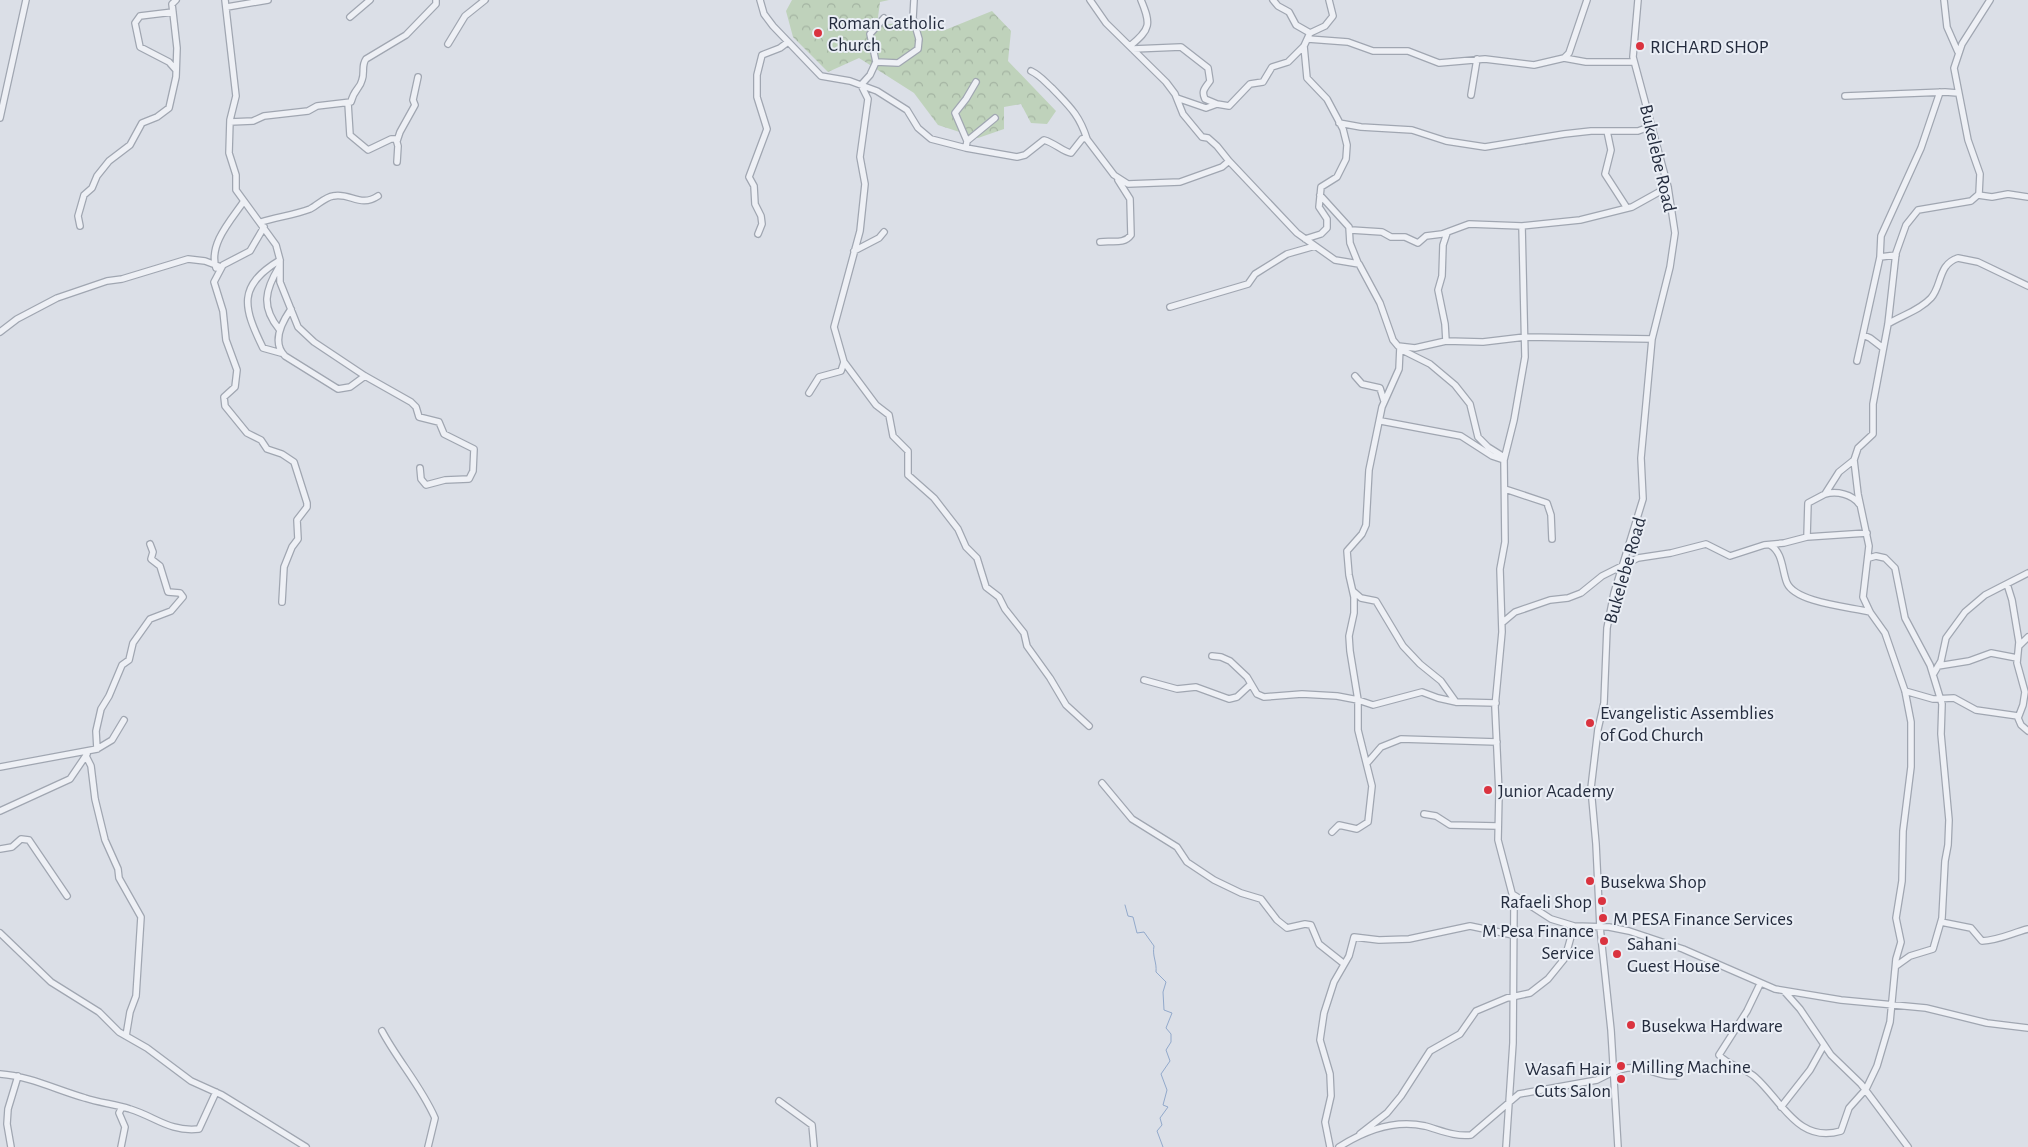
<svg xmlns="http://www.w3.org/2000/svg" width="2028" height="1147" viewBox="0 0 2028 1147" font-family="'Alegreya Sans',sans-serif">
<defs>
<pattern id="forest-crowns" width="20" height="18" patternUnits="userSpaceOnUse" patternTransform="scale(1.25)"><rect width="20" height="18" fill="#bfd2bb"/><path d="M2 6a3 3 0 1 1 6 0M12 15a3 3 0 1 1 6 0" fill="none" stroke="#a4b4a2"/></pattern>
</defs>
<rect width="100%" height="100%" fill="#dbdfe7"/>
<!-- forest -->
<path fill="url(#forest-crowns)" d="M792,0H889L880,2L877,25L902,23L945,30L992,11L1011,31L1008,61L1056,111L1047,124L1031,123L1021,104L1004,107V129L978,138L938,125L914,93L859,58L828,72L793,37L786,11Z"/>
<g fill="none" stroke-linecap="round" stroke-linejoin="round">
<!-- stream -->
<path stroke="#92a9cb" stroke-width="1" d="M1125,905L1128,916L1133,917L1137,933L1144,932L1154,946C1152,956 1157,962 1156,972L1166,982L1163,992L1164,1010L1172,1013L1166,1028L1171,1034V1042L1166,1050L1170,1061L1161,1074L1167,1090L1163,1105L1168,1107L1160,1118L1162,1125L1157,1131L1163,1147"/>
<!-- minor casing -->
<g stroke="#a0a6b1" stroke-width="8">
<path id="minor" d="M225,0L236,96L230,120L229,153L236,175V190L276,245L280,260V282L298,327L314,342L365,376L411,402L416,407L419,417L439,422L444,434L474,449L473,471L469,479L445,480L426,485L421,479L420,468
M760,0L764,14L773,26L821,76L850,81L877,91L907,110L918,128L931,139L966,148L1017,157L1025,155L1044,140C1055,143 1063,152 1071,153L1082,139L1086,138L1114,175L1128,184L1180,182L1222,167L1229,161
M914,0L913,18L919,39L918,49L898,63L876,62L870,75L861,85L868,99L860,157L865,184L860,231L834,327L844,362L876,405L889,415L893,436L908,451V475L934,498L958,529L966,547L977,558L986,587L999,597L1005,609L1024,633L1027,646L1050,678L1066,705L1089,726
M1090,0L1106,23L1166,82L1175,94L1183,114L1202,137L1208,138L1217,146L1229,161L1297,233L1335,260L1359,264L1380,303L1393,340L1398,346L1415,348L1446,341L1483,342L1525,337L1652,339
M1273,0L1278,6L1289,12L1296,25L1310,33
M1944,0L1947,27L1958,52
M227,7L268,0
M173,12L140,16L135,23L140,47L169,62L176,70
M350,17L370,0
M1308,39L1348,42L1373,51H1408L1439,63L1485,59L1534,65L1564,58L1569,53L1587,0
M448,44L465,16L485,0
M1130,46C1151,29 1151,24 1141,0
M1304,46L1307,78L1327,99L1343,129L1347,145L1346,159L1337,177L1321,187L1319,207L1327,219V228L1321,234L1305,239
M1133,49L1181,47L1208,68L1210,81C1205,88 1201,91 1205,99L1217,104
M1564,58L1586,62H1634
M876,62L870,34L884,18
M1031,71C1041,76 1044,81 1052,88C1069,106 1079,114 1087,139
M1471,95L1477,59
M1845,96L1945,92L1958,93
M1177,98L1206,108L1217,104L1229,106L1250,84L1263,82L1272,67L1288,62L1304,46L1310,33L1325,26L1333,16L1329,0
M348,103L350,135L368,150L391,139H396L398,146L397,162
M0,118L26,0
M230,122L253,121L264,116L308,111L317,106L351,102C354,89 360,89 362,80C365,72 361,66 366,59L406,35L436,4V0
M1339,123L1361,127L1412,130L1446,141L1485,147L1564,134L1591,131H1638L1652,126
M1607,131L1611,150L1605,174L1627,208
M397,141L400,132L415,105L413,100L418,77
M967,141L995,118
M966,148L967,141L955,113L966,99L976,82
M1320,195L1349,227L1350,243L1358,263
M1978,195L1992,197L2008,194L2028,197
M261,222C277,217 294,215 310,209C318,205 325,197 333,196C350,192 360,208 378,196
M80,226L78,216L84,195L92,188L97,176L109,161L130,145L142,123L157,117L169,108L176,77L177,48L172,4L176,0
M264,227L250,251L223,265L214,282L223,311L226,340L237,370L235,387L224,397L225,406L247,433L261,440L267,449L282,454L294,462L307,503V507L297,520L298,539L292,547L284,567L282,602
M1351,230L1382,232L1391,237H1405L1418,243L1426,236L1442,234L1469,224L1522,226L1580,220L1632,207L1668,187
M758,234L762,224L761,216L755,204L754,186L749,177L767,129L757,97V75L762,55L780,48L788,42
M1100,242C1111,240 1124,245 1131,235L1130,199L1118,180
M854,251L879,238L884,232
M1880,257L1896,255
M280,260C237,286 243,307 263,348L281,353
M216,268C208,244 232,219 244,201
M1170,307L1248,284L1255,274L1287,254L1315,246
M291,309C282,322 271,342 285,356L338,389L350,387L365,376
M1888,324C1902,315 1919,311 1931,298C1942,286 1938,264 1958,258L1978,262L2028,286
M279,329C261,307 265,290 279,267
M0,332L17,319L57,298L107,281L122,279L188,259L205,261L221,267
M1863,335L1870,338L1883,348
M1446,341L1445,324L1438,290L1442,276L1443,245L1447,233
M1400,349L1430,364L1455,385L1470,404L1478,437L1488,447L1504,457
M1857,361L1880,257L1881,236L1921,148L1940,92
M1355,376L1362,384L1380,388L1384,401
M809,393L819,377L841,371L844,362
M1381,421L1461,436L1492,456L1504,460
M1505,489L1547,503L1551,515L1552,539
M1825,494C1837,491 1852,494 1859,504
M1807,537L1808,503L1825,494L1839,472L1854,460
M1770,545C1783,552 1782,571 1787,583C1796,603 1851,607 1870,612
M1869,558L1876,556L1885,558L1895,568L1905,618L1930,665L1942,704L1941,734L1949,820L1948,845L1945,861L1942,918L1933,949L1910,956L1896,966
M2007,584L2012,600L2019,642L2017,663L2025,692L2023,705L2018,718L2021,725L2028,731
M1353,591L1361,598L1376,601L1403,646L1420,664L1441,681L1456,702
M1502,623L1515,612L1550,600L1568,598L1581,593L1602,576L1638,558L1671,553L1706,544L1730,556L1764,545L1784,543L1807,537L1867,533
M2019,646L2028,637
M1212,656L1221,657L1230,661L1247,677L1257,694L1264,697L1302,694L1337,696L1358,700L1373,705L1422,692L1438,698L1456,702L1496,703
M1938,666L1969,661L1991,653L2017,658
M1934,673L1941,661L1946,638L1965,612L1985,595L2028,573
M1144,680L1177,689L1196,687L1229,699L1237,697L1251,684
M1905,691L1933,699L1954,698L1976,710L2018,716
M97,749L96,731L101,709L109,696L122,665L129,660L133,643L150,619L171,611L183,597L180,593L168,592L160,566L151,559L153,552L150,544
M86,756L91,766L95,799L105,840L118,869L119,878L141,917L136,996L130,1012L126,1036
M1368,762L1381,747L1401,739L1497,742
M0,767L97,749L112,740L124,720
M1102,783L1132,819L1177,847L1187,862L1214,880L1241,893L1261,899L1277,920L1287,928L1305,924L1311,925L1319,944L1343,963
M0,811L70,779L87,754
M1424,814L1436,816L1450,825L1497,826
M1332,832L1339,825L1357,829L1368,822L1372,786L1358,730V700L1350,651L1349,636L1354,613V597L1349,575L1347,551L1362,534L1366,525L1369,470L1382,407L1399,369L1400,347
M0,849L12,847L21,839L29,840L67,896
M1514,895L1551,919L1574,926L1609,927L1629,931L1683,949L1775,989L1841,1000L1926,1008L1987,1023L2028,1028
M1941,922L1971,928L1982,941C2000,940 2012,933 2028,929
M0,933L51,982L99,1012L119,1032L147,1048L191,1081L222,1095L306,1147
M1760,984L1747,1011L1719,1055C1728,1066 1745,1068 1755,1077C1782,1101 1798,1144 1841,1131L1849,1108L1866,1089L1877,1066L1890,1022L1896,959L1901,942L1896,918L1902,881L1903,831L1911,767V722L1905,691L1885,633L1870,612L1863,597L1869,546L1858,494L1854,460L1858,448L1873,434V404L1888,324L1896,253L1906,225L1918,210L1971,201L1979,194L1980,174L1968,140L1954,68L1962,44L1990,0
M1784,991L1800,1009L1831,1055L1861,1084L1908,1147
M382,1031C398,1061 421,1086 435,1118L428,1147
M1613,1073C1639,1058 1658,1080 1679,1075
M0,1074C29,1076 57,1090 85,1098C100,1103 115,1104 130,1109C156,1117 169,1132 199,1129L216,1092
M779,1101L812,1125L814,1147
M1781,1107L1810,1070L1824,1045
M1360,1134L1387,1113L1401,1096L1430,1051L1460,1034L1476,1011L1507,998L1530,993L1548,979L1565,958L1574,926
M11,1147L7,1124L8,1109L18,1076
M121,1147L125,1127L119,1113L122,1107
M1330,1147L1325,1122L1331,1096L1330,1074L1320,1040L1324,1013L1334,982L1349,956L1354,937L1379,940L1409,939L1470,926L1513,935
M1339,1147C1364,1131 1394,1119 1425,1126C1440,1130 1455,1137 1471,1135L1519,1094L1597,1080L1613,1072
M1506,1147L1513,1043L1514,901L1498,840L1499,793L1495,707L1502,632L1500,569L1505,542L1504,460L1514,420L1525,357L1522,226
M1618,1147L1611,1030L1600,927L1596,844L1591,788L1598,729L1604,703L1607,628L1614,593L1643,499L1641,458L1652,339L1670,267L1675,233L1668,187L1633,57L1638,0"/>
</g>
<!-- minor -->
<use href="#minor" stroke="#eef0f5" stroke-width="5.5"/>
</g>
<!-- markers -->
<g fill="#da333f" stroke="#eaeef5" stroke-width="2">
<circle cx="818" cy="33" r="5"/>
<circle cx="1640" cy="46" r="5"/>
<circle cx="1590" cy="723" r="5"/>
<circle cx="1488" cy="790" r="5"/>
<circle cx="1590" cy="881" r="5"/>
<circle cx="1602" cy="901" r="5"/>
<circle cx="1603" cy="918" r="5"/>
<circle cx="1604" cy="941" r="5"/>
<circle cx="1617" cy="954" r="5"/>
<circle cx="1631" cy="1025" r="5"/>
<circle cx="1621" cy="1066" r="5"/>
<circle cx="1621" cy="1079" r="5"/>
</g>
<g text-anchor="middle" stroke-width="4" stroke-linejoin="round" paint-order="stroke">
<!-- poi labels -->
<g font-size="19" fill="#242c3e" stroke="#eaeef5" text-anchor="start">
<text x="828" y="29">Roman Catholic<tspan x="828" dy="22">Church</tspan></text>
<text x="1650" y="53">RICHARD SHOP</text>
<text x="1600" y="719">Evangelistic Assemblies<tspan x="1600" dy="22">of God Church</tspan></text>
<text x="1498" y="797">Junior Academy</text>
<text x="1600" y="888">Busekwa Shop</text>
<text x="1592" y="908" text-anchor="end">Rafaeli Shop</text>
<text x="1613" y="925">M PESA Finance Services</text>
<text x="1594" y="937" text-anchor="end">M Pesa Finance<tspan x="1594" dy="22">Service</tspan></text>
<text x="1627" y="950">Sahani<tspan x="1627" dy="22">Guest House</tspan></text>
<text x="1641" y="1032">Busekwa Hardware</text>
<text x="1631" y="1073">Milling Machine</text>
<text x="1611" y="1075" text-anchor="end">Wasafi Hair<tspan x="1611" dy="22">Cuts Salon</tspan></text>
</g>
<!-- street labels -->
<g font-size="19" fill="#242c3e" stroke="#eaeef5">
<text transform="translate(1659 158) rotate(77)" y="7">Bukelebe Road</text>
<text transform="translate(1624 570) rotate(-74)" y="7">Bukelebe Road</text>
</g>
</g>
</svg>
